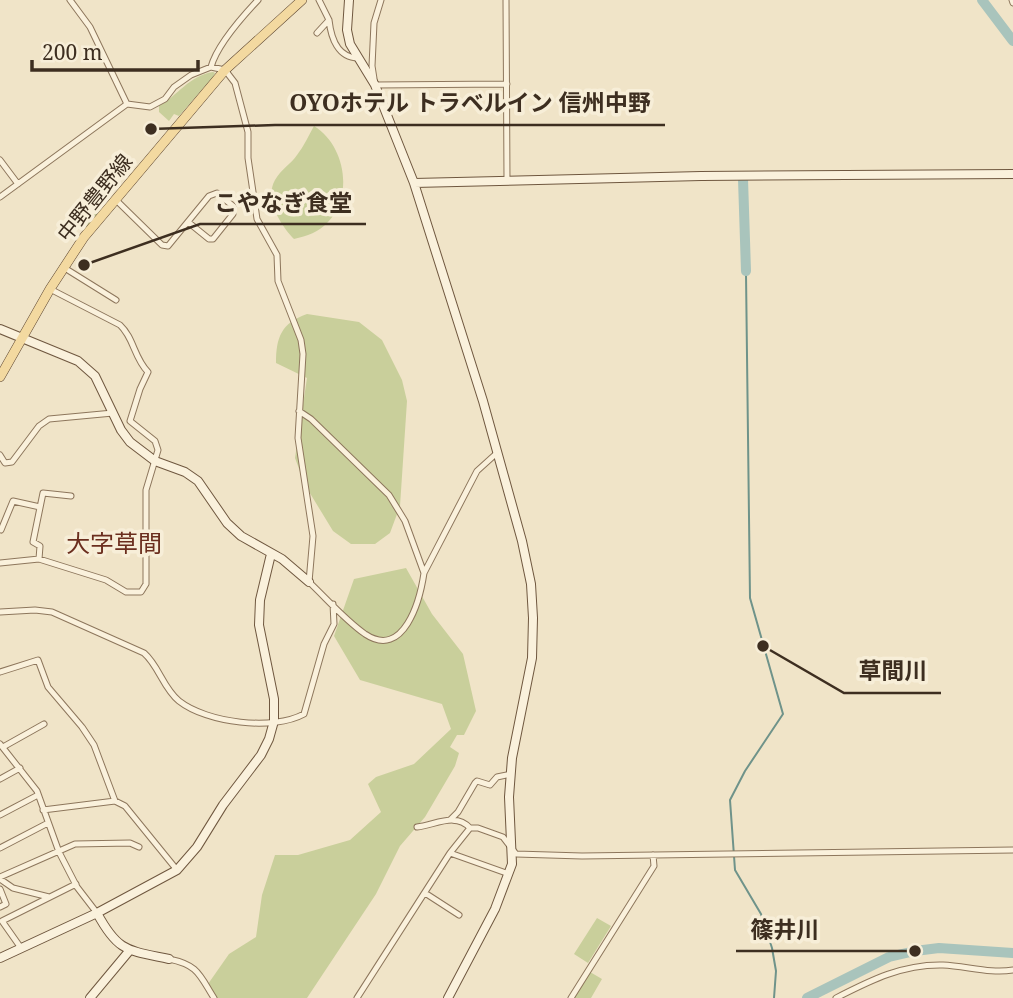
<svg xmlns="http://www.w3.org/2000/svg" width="1013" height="998" viewBox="0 0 1013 998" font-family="'Noto Serif','Noto Sans JP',serif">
<rect width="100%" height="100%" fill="#f0e4c8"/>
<!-- green -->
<path fill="#c9cf9b" d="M213,72L215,73L213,77L179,116L174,114L169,121L159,112V106C177,96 190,75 213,72Z
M314,126C345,145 354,195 328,222C319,232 307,236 294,239C281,226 264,199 275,180C281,169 291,164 297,155C304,146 309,135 314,126Z
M100,201L104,205L87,227L73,213L82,204L91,209Z
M307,314L359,322L382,340L402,380L407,401L400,506L390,533L375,544H351L333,531L305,485L295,458L307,378L276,363C276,338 281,323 307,314Z
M406,568L432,614L463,654L476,711L464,735H457L450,747L459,753L455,766L425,817L400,846L376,894L307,998H211L208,984L229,954L256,937L262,895L275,855H298L350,840L381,812L368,784L376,777L414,764L451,729L442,704L360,680L334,636L354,579Z
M597,918L611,926L588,963L574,954Z
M590,972L602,979L591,998H574Z"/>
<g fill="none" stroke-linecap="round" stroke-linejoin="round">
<!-- stream -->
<path stroke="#6f938a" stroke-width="2" d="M746,274L750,598L783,714L745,771L730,800L735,870L761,914L772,948L776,971L774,998"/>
<!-- river -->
<path stroke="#a9c4bc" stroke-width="10" d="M982,0L1013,41
M743,179L746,271
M807,998L889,957L915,951L939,948L1013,953"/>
<!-- street casing -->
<g stroke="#8d765c" stroke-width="7">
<path id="street" d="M70,0L90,27L127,104L150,107L165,99L174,87L191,75L211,67L225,70L235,83L248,132V158L257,219L277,255L278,281L301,340L303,354L298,438L313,536L309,582C327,599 345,620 365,634C404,660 420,600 424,573L477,471L498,452
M381,0L374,23L372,66L375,85L507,84
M506,0L507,180
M1012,0L1013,3
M329,20C331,38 338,58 358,58
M317,33L329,20L319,0
M211,67C217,45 242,17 258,0
M0,160L18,184
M0,197L127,104
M115,199L162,245L168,246L209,196L217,193L233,206V214L213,239H209L188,222
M63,267L116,300
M299,411L311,419L389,495L405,521L424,573
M0,455L5,463L12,462L39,426L49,419L113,413
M1,530L13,501L40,507
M39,559L40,546L33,542L43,493L71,496
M0,563L39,559L106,580L126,592H141L146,584V490L158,450L155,441L130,421L140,389L148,372C134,358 134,338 120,325L50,289
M0,612L35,610L52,612L144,653C159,666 163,688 179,701C207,723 273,731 304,714L324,644L334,624L333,604
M0,672L38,660L48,687L82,727L94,745L115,801L125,806L177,870
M0,744L37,791L59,852L77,887L97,913
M3,747L44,724
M0,779L20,768
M43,810L115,801
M0,815L38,795
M450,820L458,812L475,783L477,781L490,785L497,777L511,774
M417,827C435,825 456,812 470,828H478L503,837L516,854L582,856L1013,850
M0,848L48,823
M450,853L509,874
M0,877L75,844L130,843L139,847
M0,879L13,888L49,897
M0,889L6,904L0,907
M425,893L459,915
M21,948L2,921L76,884
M169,959C198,965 199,974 214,998
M357,998L450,853L470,828
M571,998L654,866L653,855
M836,998C871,980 903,964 943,965C966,966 991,974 1013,970"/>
</g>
<!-- secondary casing -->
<g stroke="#6f573f" stroke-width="10">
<path id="secondary" d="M349,0L347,30L350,44L375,85L414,183L483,401L522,541L531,584L533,618L532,658L512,758L509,797L512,864L495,909L448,998
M414,183L701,176L1013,174
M0,329L78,361L95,376L121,430L130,442L155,461L185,472L198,481L227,523L241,536L282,559L309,582
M97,913C118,952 127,950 169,959
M0,958L97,913L177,870L197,847L223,805L261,755L269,739L274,721V699L259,625L260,600L271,554
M90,998L130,950"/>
</g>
<!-- primary casing -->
<g stroke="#5b4430" stroke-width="10">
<path id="primary" d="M0,377L50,289L84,237L225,70L302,0"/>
</g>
<!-- street -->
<use href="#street" stroke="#faf1dc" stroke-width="5"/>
<!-- secondary -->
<use href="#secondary" stroke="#faf1dc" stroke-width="8"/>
<!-- primary -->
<use href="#primary" stroke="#f3d9a0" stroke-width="9"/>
</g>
<g text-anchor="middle" stroke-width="7" stroke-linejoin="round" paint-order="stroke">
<!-- street labels -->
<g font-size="21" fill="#3d2e20" stroke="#f7eed8">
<text transform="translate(95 198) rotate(-51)" y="7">中野豊野線</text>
</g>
<!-- quarter labels -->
<g font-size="24" fill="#6b2e1e" stroke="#f7eed8">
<text x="114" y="552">大字草間</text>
</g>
</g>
<!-- callouts -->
<path fill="none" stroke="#3d2e20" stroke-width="2.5" d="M151 129L275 125H665M84 265L200 224H366M763 646L844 693H941M915 951L833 951H736"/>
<g fill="#3d2e20" stroke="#f7eed8" stroke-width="2.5">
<circle cx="151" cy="129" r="7"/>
<circle cx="84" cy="265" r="7"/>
<circle cx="763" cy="646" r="7"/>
<circle cx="915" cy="951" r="7"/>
</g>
<g font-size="23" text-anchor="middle" font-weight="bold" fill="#3d2e20" stroke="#f7eed8" stroke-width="7" stroke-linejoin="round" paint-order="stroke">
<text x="470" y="111">OYOホテル トラベルイン 信州中野</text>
<text x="283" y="211">こやなぎ食堂</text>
<text x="893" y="679">草間川</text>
<text x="785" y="938">篠井川</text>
</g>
<!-- scale -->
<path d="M32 60v10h166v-10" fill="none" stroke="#3d2e20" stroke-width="3.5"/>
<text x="42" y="60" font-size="21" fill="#3d2e20" stroke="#f7eed8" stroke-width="5" paint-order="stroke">200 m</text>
</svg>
